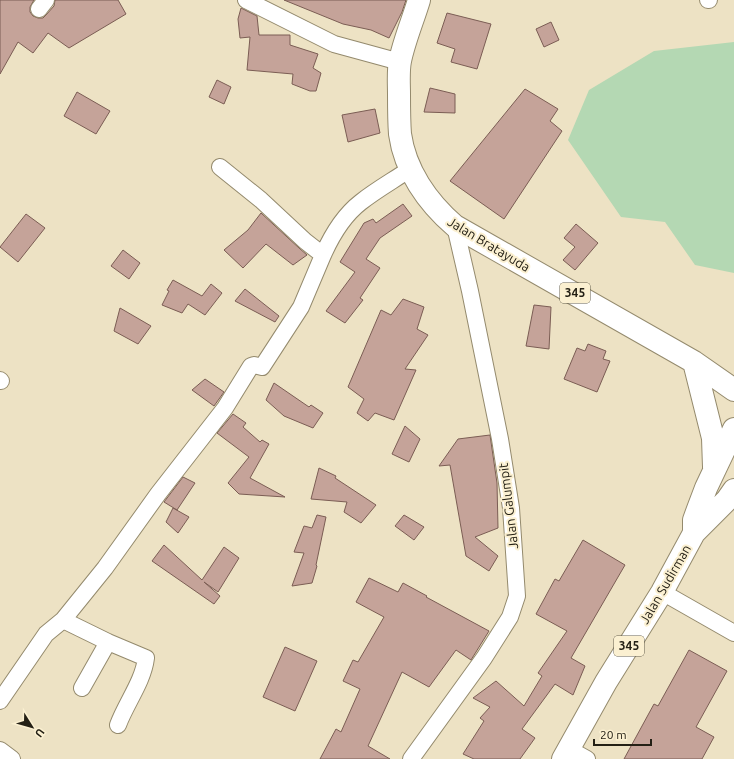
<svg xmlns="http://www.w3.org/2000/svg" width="734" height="759" viewBox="0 0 734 759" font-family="Ubuntu,sans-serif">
<rect width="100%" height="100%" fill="#ede2c4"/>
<!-- green -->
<path fill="#b4d8b3" d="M734,42V273L695,265L665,222L621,217L568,140L589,90L654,51Z"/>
<!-- building -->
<path fill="#c5a399" stroke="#7b5d54" d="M0,0H34L30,7V12L33,16L38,18H43L46,15L54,6L55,0H118L126,14L69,48L48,33L33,53L18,42L0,74Z
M284,0H406L402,12L389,38L371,30L343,24Z
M241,8L257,16L259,35H290V45L318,54L313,68L321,73L316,91H310L292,84L293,74L247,70L250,37L240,38L238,19Z
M447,13L491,24L477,69L451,62L455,49L437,43Z
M551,22L559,40L544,47L536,29Z
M217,80L231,87L224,104L209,97Z
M430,88L455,94V113L424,112Z
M525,89L558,109L550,121L562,131L504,219L450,181Z
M77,92L110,111L96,134L64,116Z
M375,109L380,133L348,142L342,115Z
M403,204L412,216L380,238L366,259L380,268L360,298L363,300L345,323L326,311L355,272L340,262L364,223L373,219L376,223Z
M261,213L299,248L307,255L293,265L266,244L243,268L224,250L248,230Z
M26,214L45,228L18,262L0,247Z
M576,224L598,243L575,270L563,260L575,247L564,238Z
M123,250L140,263L129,279L111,266Z
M173,280L202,296L211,284L222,293L205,315L188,304L182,313L162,305L169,291L167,290Z
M245,289L279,316L275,322L235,301Z
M403,299L424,307L417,329L428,335L405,369L416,370L394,420L375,413L368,421L357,413L364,399L348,387L381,310L391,315Z
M534,305L551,307L549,349L526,346Z
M120,308L151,326L138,344L114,331Z
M588,344L606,351L603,359L610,361L597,392L564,379L577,348L585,351Z
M205,379L224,392L214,406L192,390Z
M274,383L309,407L311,405L323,413L313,428L284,416L266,400Z
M233,414L246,423L243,427L260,442L262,440L269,444L250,478L285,497L239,494L228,483L249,457L217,433Z
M405,426L420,439L409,462L392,454Z
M490,435L497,483L498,528L475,537L498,556L489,571L466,556L450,465L439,466L458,439Z
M319,468L336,476L335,478L376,505L361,523L344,512L347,502L311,499Z
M183,477L195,483L177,510L164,502Z
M173,508L189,517L178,533L166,522Z
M317,515L326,517L316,565L317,566L312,583L292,586L304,553L294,552L304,526L312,528Z
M404,515L424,527L414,540L395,526Z
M583,540L625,565L571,658L585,666L573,695L555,684L522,729L535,738L520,759H474L463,754L484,721L480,718L490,707L473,698L496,681L524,706L542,676L538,673L567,631L536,614L555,579L559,581Z
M164,545L202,580L224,547L239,558L218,592L204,582L220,596L214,604L152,561Z
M369,578L398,592L403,583L427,596L426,597L489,631L471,660L456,650L429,687L402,672L368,746L390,759H320L336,729L341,732L360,689L343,681L353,660L358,662L384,617L356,602Z
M285,647L317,661L295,711L263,697Z
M689,650L727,671L696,727L714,737L702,759H624L654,704L658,706Z"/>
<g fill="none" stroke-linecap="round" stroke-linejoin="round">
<!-- street casing -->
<g stroke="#948a6d" stroke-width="18">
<path id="street" d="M246,0L334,44L400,62
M708,0H709
M39,9L46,0
M220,167L261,200L305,241L323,255C331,237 344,215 361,202C376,190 394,180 410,169
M0,380L1,381
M662,592L734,633
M63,620L108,642L146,658C143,682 126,703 118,725
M82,688L108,642
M0,701L46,634L63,620L105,568L158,494L225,408L251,366L254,365L262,367L301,307L323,255
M569,749L587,759
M0,750L12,759
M411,759L484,658L510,617L517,596L511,508L500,439L470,291L455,226"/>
</g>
<!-- primary casing -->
<g stroke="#948a6d" stroke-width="24">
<path id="primary" d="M419,0C413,20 404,41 400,61C398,71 399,84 399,94C399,107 399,121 400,134C405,170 427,202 455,226L694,362L734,390
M694,362L713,438L714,467
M694,533V520L698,509L706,488L734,429
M563,759L606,682L662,592L694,533L727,500L734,490"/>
</g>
<!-- street -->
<use href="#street" stroke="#fff" stroke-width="16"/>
<!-- primary -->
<use href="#primary" stroke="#fff" stroke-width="22"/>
</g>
<g text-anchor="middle" stroke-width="4" stroke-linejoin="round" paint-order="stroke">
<!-- shield labels -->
<g fill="#fbf0d1" stroke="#645e4d" stroke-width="1">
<rect x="560" y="283" width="30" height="20" rx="3"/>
<rect x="614" y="636" width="30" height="20" rx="3"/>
</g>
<g font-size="12" font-weight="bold" fill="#242015">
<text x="575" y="297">345</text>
<text x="629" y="650">345</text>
</g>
<!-- street labels -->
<g font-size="13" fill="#242015" stroke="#fbf0d1">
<text transform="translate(489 244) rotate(31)" y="5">Jalan Bratayuda</text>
<text transform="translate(508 506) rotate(-97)" y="5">Jalan Galumpit</text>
<text transform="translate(665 584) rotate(-60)" y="5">Jalan Sudirman</text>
</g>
</g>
<!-- north arrow -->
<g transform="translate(32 727) rotate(127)" stroke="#fbf0d1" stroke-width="3" paint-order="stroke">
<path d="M0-3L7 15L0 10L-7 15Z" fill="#242015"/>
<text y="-6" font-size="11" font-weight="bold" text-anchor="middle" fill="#242015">U</text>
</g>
<!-- scale -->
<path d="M594 739v6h57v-6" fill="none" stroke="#242015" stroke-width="2"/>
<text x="600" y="739" font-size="12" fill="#242015" stroke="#fbf0d1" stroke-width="3" paint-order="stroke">20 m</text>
</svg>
